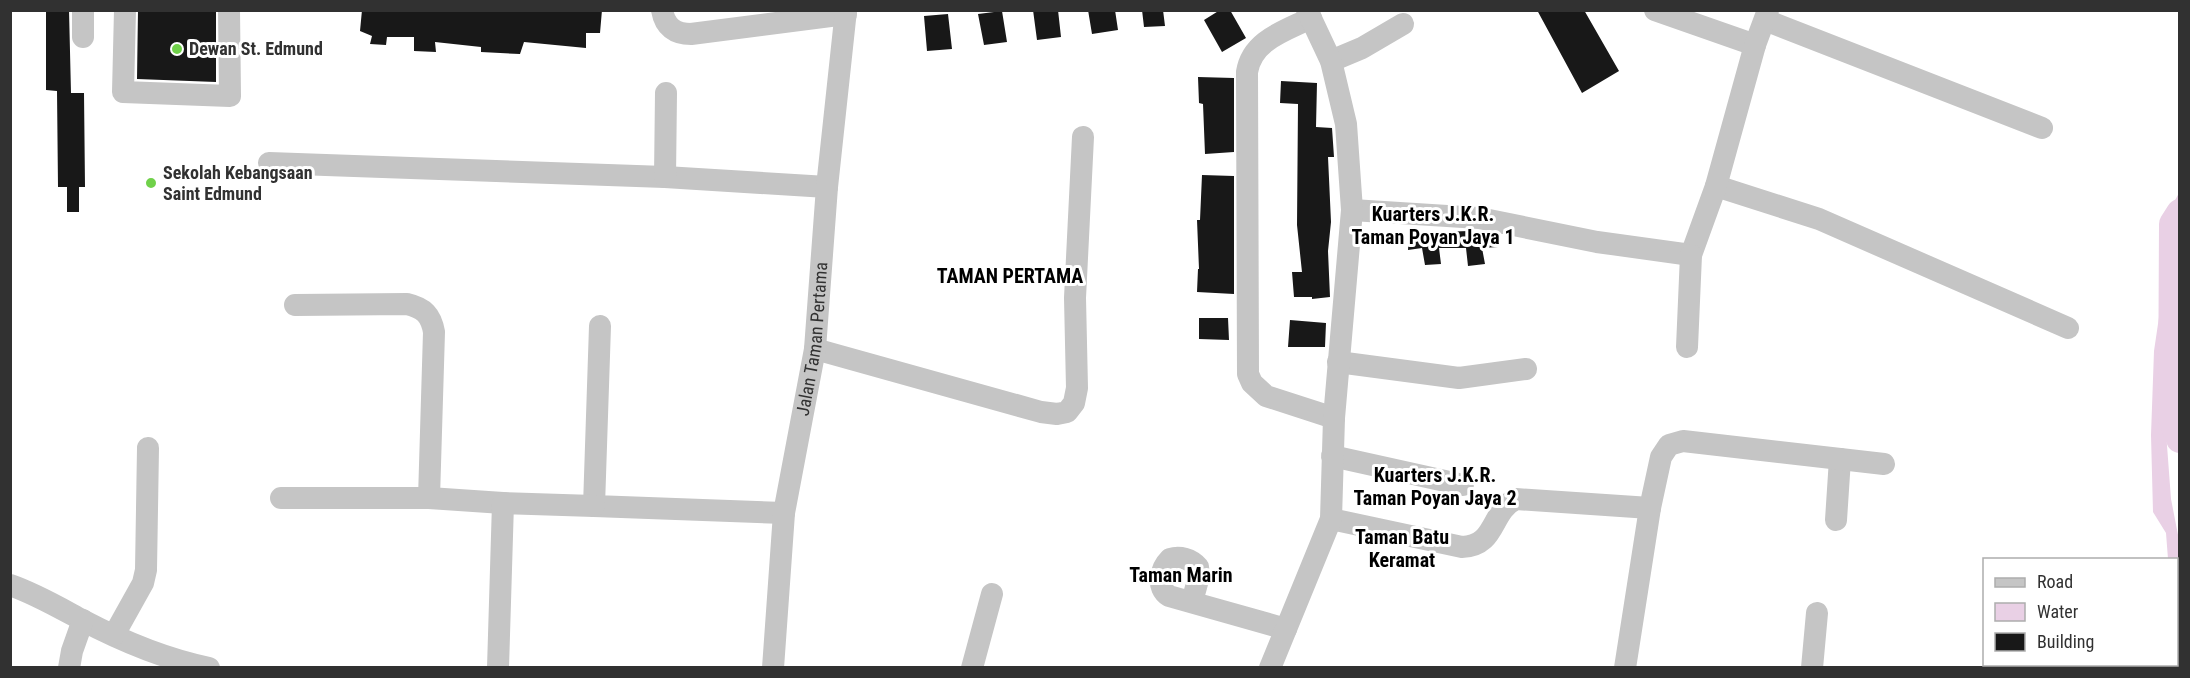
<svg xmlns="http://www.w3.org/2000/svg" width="2190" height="678" viewBox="0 0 2190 678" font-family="'Roboto Condensed',sans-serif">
<rect width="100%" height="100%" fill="#fff"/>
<!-- water -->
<path fill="#e9d0e5" d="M2179,193V266L2167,338L2166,432L2171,499L2179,540V583L2177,590L2176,560L2168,559L2166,533L2153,512L2151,435L2154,351L2166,270L2169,211Z"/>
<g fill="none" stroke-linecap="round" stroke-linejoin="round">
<!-- river -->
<path stroke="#e9d0e5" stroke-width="28" d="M2180,213L2173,224L2172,418L2180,439
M2176,616L2180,611
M2147,668L2148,664"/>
</g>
<!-- building -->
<path fill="#181818" d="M46,10H69L71,93H84L85,187H79V212H67V187H58L57,91L46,90Z
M138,10H216V82L137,79Z
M362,10H602L600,33H586V48L524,42L520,54L481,52V47L435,42L436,52L414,51V37H387L386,45L370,44L372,36L360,31Z
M1033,10H1058L1061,37L1037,40Z
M1088,10H1115L1118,30L1092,34Z
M1142,10H1163L1165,26L1144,27Z
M1220,10H1230L1246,38L1222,52L1204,20Z
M1537,10H1584L1619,71L1582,93Z
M1002,11L1007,42L984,45L978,14Z
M948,14L952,49L927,51L924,16Z
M1198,77L1234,78V152L1205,154L1203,104L1199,103Z
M1281,81L1317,83L1316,127L1332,128L1334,157H1328L1331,222L1328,251L1330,297L1312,299V297H1294L1292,272H1302L1297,225L1298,104L1280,103Z
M1202,175L1234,176V294L1197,292L1198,269H1199L1197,220H1200Z
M1469,231L1497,235L1498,247L1482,248L1485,264L1468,266L1466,248H1439L1441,264L1425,265L1422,248L1408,250L1409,233Z
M1199,318H1228L1229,340L1199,339Z
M1290,320L1326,323L1325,347H1288Z"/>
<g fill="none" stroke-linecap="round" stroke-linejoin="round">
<!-- minor -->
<g stroke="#c5c5c5" stroke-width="22">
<path d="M83,10V37"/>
<path d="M125,10L123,92L230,96L229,10"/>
<path d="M662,10C665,27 675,34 691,34L846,14"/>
<path d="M1655,10L1755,45"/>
<path d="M1311,18C1285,31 1252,40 1247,72L1248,374L1252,383L1266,396L1334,418"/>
<path d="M1765,20L2042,128"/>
<path d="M1331,61L1362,48L1403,24"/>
<path d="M269,163L665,177L827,187"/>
<path d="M665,177L666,93"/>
<path d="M1716,186L1819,219L2068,328"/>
<path d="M1352,210L1479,218L1597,242L1691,255L1716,186L1755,45L1768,10"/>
<path d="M295,305L407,304C424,308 431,315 434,332L429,498"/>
<path d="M600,326L594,506L784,513"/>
<path d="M1687,347L1691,255"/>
<path d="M815,349L1041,412L1057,414L1067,412L1074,403L1077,388L1075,298L1083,137"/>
<path d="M1338,362L1459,378L1526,369"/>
<path d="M1332,456L1463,485"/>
<path d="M281,498H429L503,503"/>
<path d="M1331,519L1462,547C1497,546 1490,511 1516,499L1650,508"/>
<path d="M1836,520L1840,459"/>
<path d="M10,585C36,594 58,607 82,620C122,641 165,659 209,668"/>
<path d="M1192,602L1199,576L1198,567C1191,559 1180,556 1170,559C1160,569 1156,588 1169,596L1286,629"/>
<path d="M114,635L143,583L146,570L148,448"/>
<path d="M69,668L72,651L83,620"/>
<path d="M498,668L503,503L594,506"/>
<path id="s1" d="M773,668L784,513L815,349L827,187L846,10"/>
<path d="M972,668L992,594"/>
<path d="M1270,668L1331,519L1334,418L1352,210L1346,124L1331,61L1307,10"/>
<path d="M1625,668L1650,508L1661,457L1669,445L1683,441L1884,464"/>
<path d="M1812,668L1817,613"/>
</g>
</g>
<!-- markers -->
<g fill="#70d14a" stroke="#fff" stroke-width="2">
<circle cx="177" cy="49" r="6"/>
<circle cx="151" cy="183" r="6"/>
</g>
<g text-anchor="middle" stroke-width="6" stroke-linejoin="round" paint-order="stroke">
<!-- poi labels -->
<g font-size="18" font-weight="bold" fill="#313131" stroke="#fff" text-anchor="start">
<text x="189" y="55">Dewan St. Edmund</text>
<text x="163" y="179">Sekolah Kebangsaan<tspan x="163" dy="21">Saint Edmund</tspan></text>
</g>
<!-- street labels -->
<g font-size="18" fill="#313131" stroke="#fff">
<text dy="6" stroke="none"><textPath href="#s1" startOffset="332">Jalan Taman Pertama</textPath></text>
</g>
<!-- neighbourhood labels -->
<g font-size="20" font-weight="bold" fill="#000" stroke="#fff">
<text x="1433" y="221">Kuarters J.K.R.<tspan x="1433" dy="23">Taman Poyan Jaya 1</tspan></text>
<text x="1010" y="283">TAMAN PERTAMA</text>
<text x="1435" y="482">Kuarters J.K.R.<tspan x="1435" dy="23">Taman Poyan Jaya 2</tspan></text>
<text x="1402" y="544">Taman Batu<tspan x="1402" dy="23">Keramat</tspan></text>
<text x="1181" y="582">Taman Marin</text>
</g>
</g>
<!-- border -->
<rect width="2190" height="678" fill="none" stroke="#313131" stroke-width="24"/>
<!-- legend -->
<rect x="1983" y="558" width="195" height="108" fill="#ffffff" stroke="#adadad" stroke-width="1.5"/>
<rect x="1995" y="578" width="30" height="9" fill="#c5c5c5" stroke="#adadad" stroke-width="1.5"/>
<text x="2037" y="588" font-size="18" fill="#313131">Road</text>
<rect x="1995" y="603" width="30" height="18" fill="#e9d0e5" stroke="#adadad" stroke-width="1.5"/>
<text x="2037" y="618" font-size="18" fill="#313131">Water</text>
<rect x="1995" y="633" width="30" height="18" fill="#181818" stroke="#adadad" stroke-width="1.5"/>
<text x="2037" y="648" font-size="18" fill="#313131">Building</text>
</svg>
